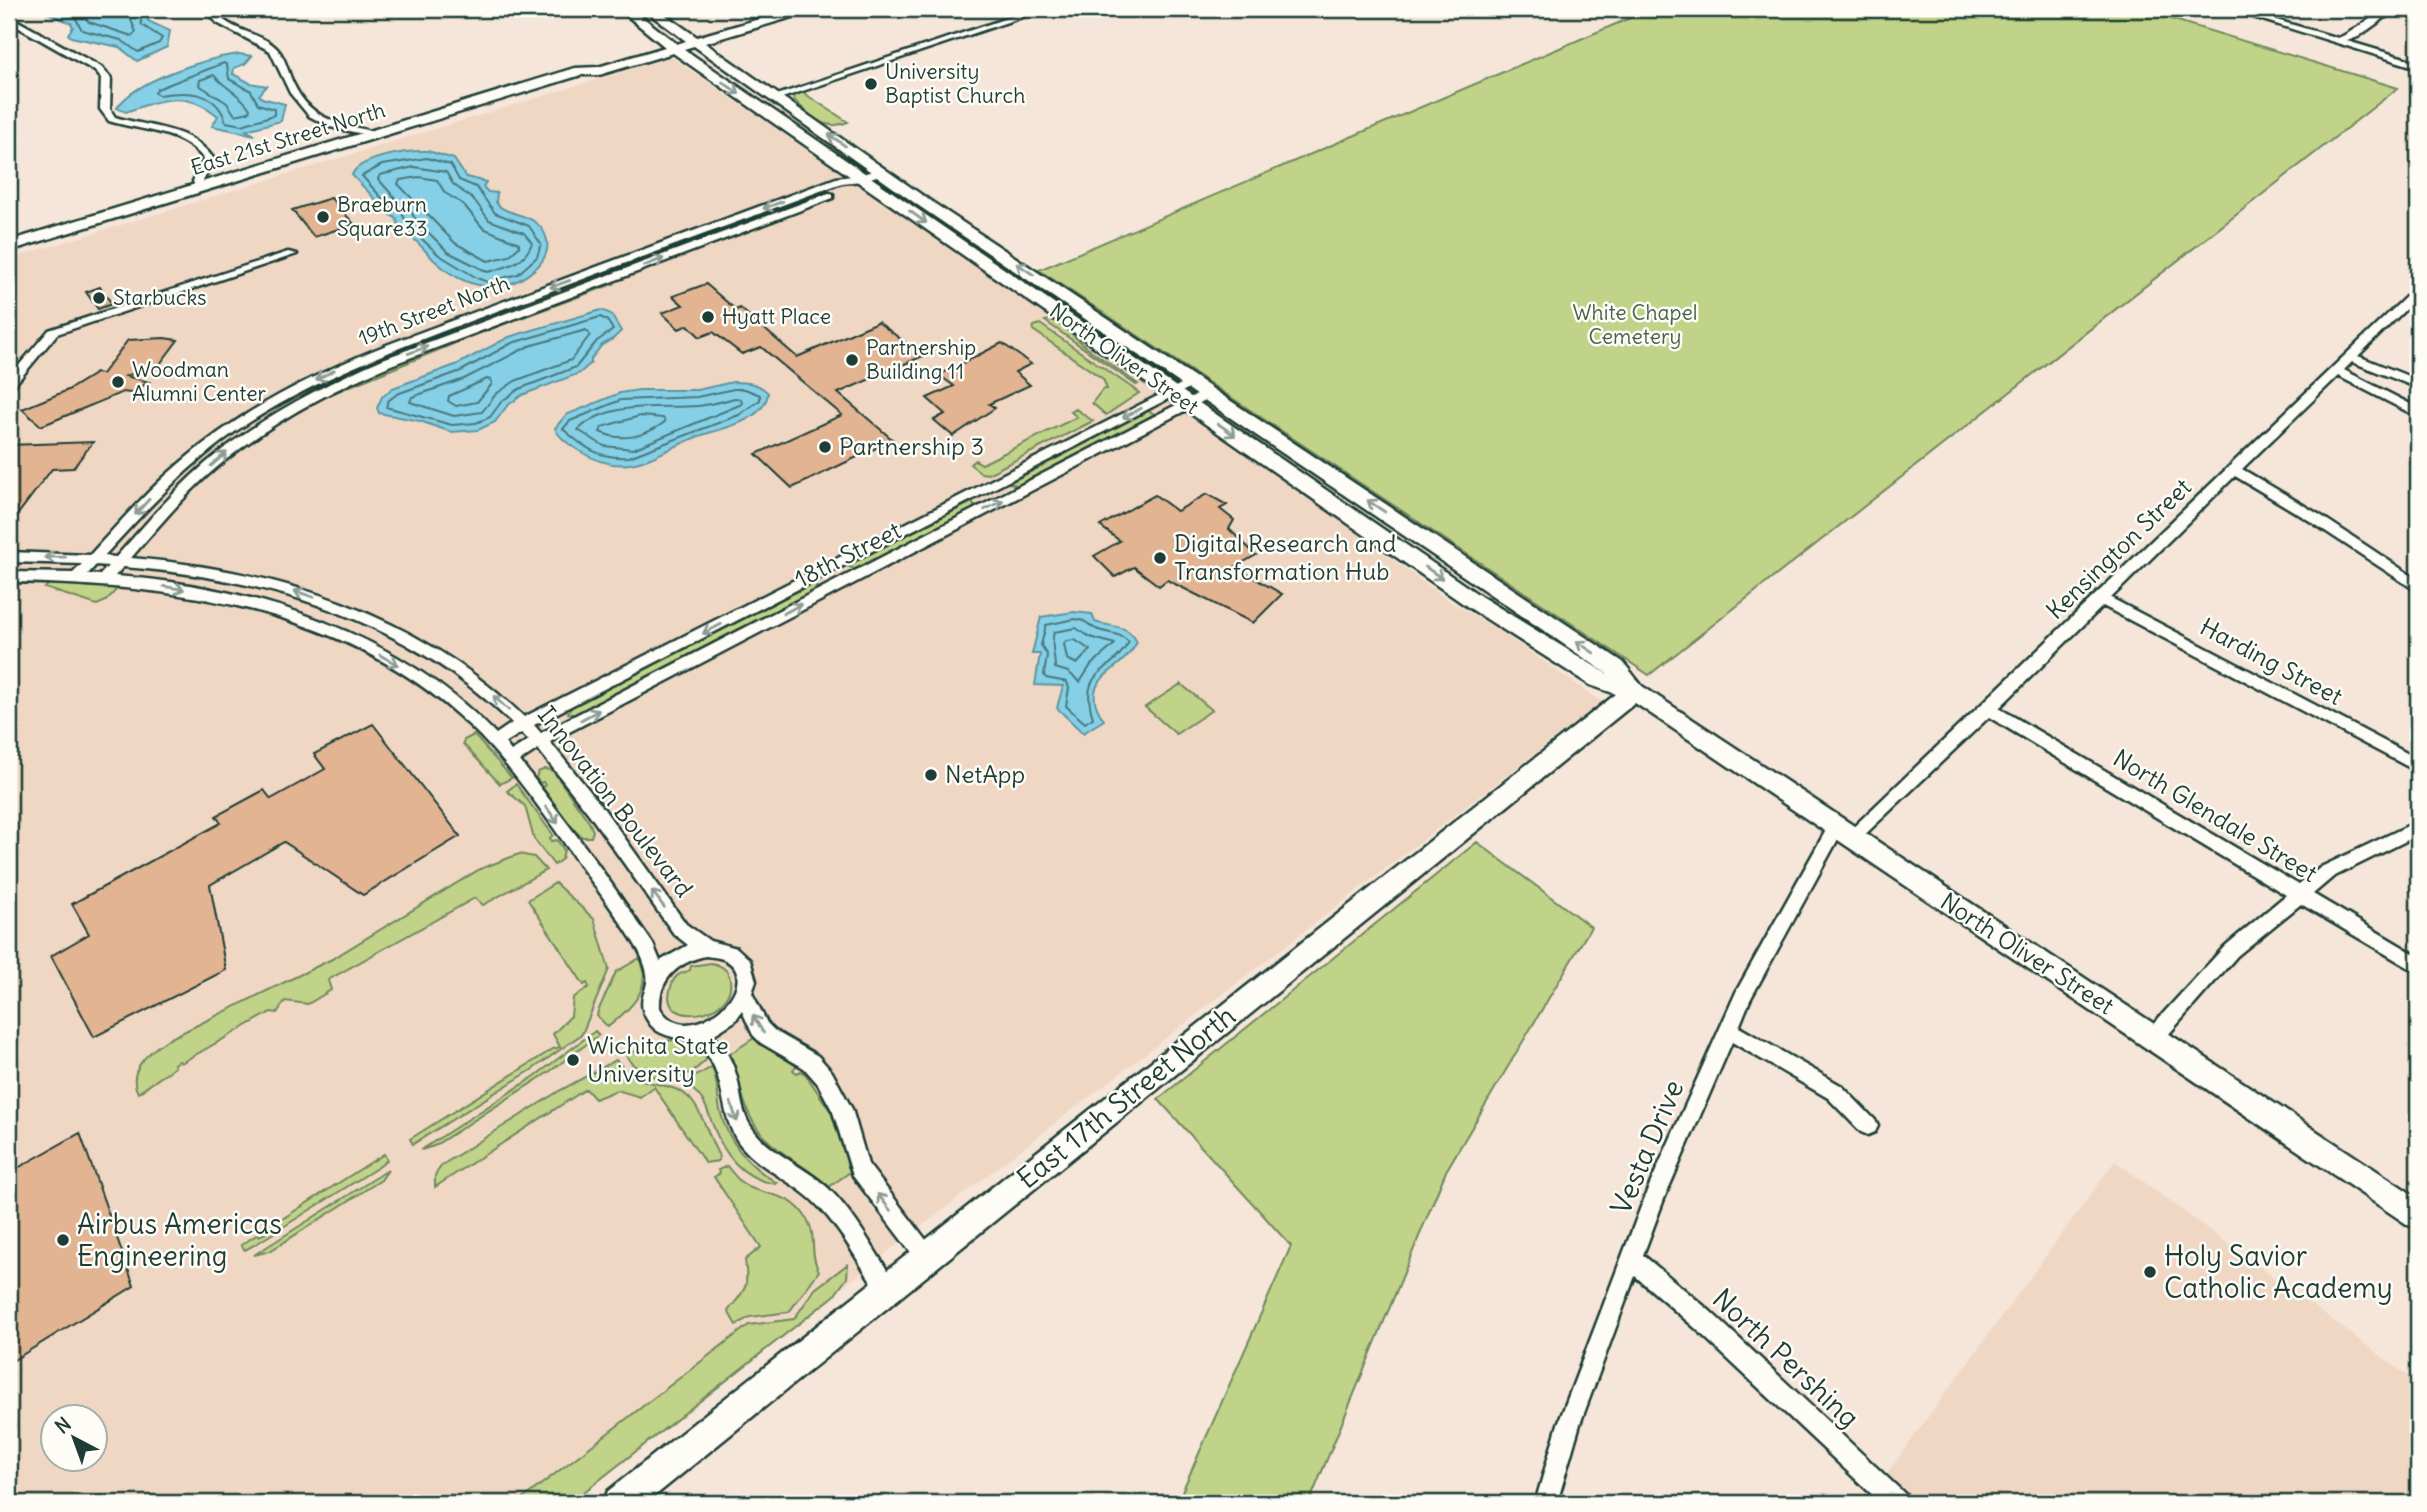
<svg xmlns="http://www.w3.org/2000/svg" width="2427" height="1512" viewBox="0 0 2427 1512" font-family="Delius,sans-serif">
<rect width="100%" height="100%" fill="#f5e6d9"/>
<filter id="ink" filterUnits="userSpaceOnUse"><feTurbulence type="fractalNoise" baseFrequency=".0143" numOctaves="2"/><feDisplacementMap in="SourceGraphic" scale="14" xChannelSelector="R" yChannelSelector="G"/><feConvolveMatrix kernelMatrix="1 2 1 2 8 2 1 2 1" color-interpolation-filters="sRGB"/></filter>
<g filter="url(#ink)">
<!-- built -->
<path fill="#efd7c4" fill-rule="evenodd" d="M671,57L1079,335L1313,501L1445,598L1509,637L1602,702L562,1503H9V259ZM52,1418H94V1460H52Z
M2115,1161L2418,1383V1503H1915L1885,1476Z"/>
<!-- green -->
<path fill="#c0d388" stroke="#70885e" stroke-width="2" d="M1651,9H2138L2398,88L1649,675L1039,270Z
M802,92L848,122C825,132 811,117 794,100L795,95Z
M1026,277L1166,372L1159,376L1019,279Z
M607,283L613,284L480,333L331,394L399,361Z
M1050,320L1059,322L1086,347L1138,384L1136,385L1045,321Z
M1040,324L1131,387L1139,393L1106,415L1092,403L1103,389H1107L1103,379L1033,330L1034,326Z
M1076,409L1093,421L988,474L981,473L970,464L975,460L982,464L1077,417L1071,412Z
M1148,411L1155,414L1020,484L1013,486L1014,484L1009,483Z
M972,502L974,506L978,505L973,511L867,565L854,569L849,567L857,560Z
M50,583L119,587L106,601L97,605L45,588Z
M816,584V588L819,587L807,596L576,715L568,713L572,706L800,589Z
M1181,684L1212,710L1176,734L1145,707Z
M474,735L512,778L500,784L463,744L464,740Z
M545,769L553,771L589,822L593,831L591,837H582L574,830L542,787L545,785L543,782L540,783L536,778L538,772Z
M516,784L553,835L550,838L551,841L557,840L564,850L562,859L554,865L534,839L525,806L507,791Z
M1477,842L1591,927L1446,1171L1309,1503H1177L1291,1246L1158,1099Z
M519,854L534,857L546,870L483,905L475,898L328,980L331,990L308,1004L285,1001L277,1013L271,1012L181,1063L179,1061L174,1064L175,1067L138,1093C126,1071 149,1051 167,1040L332,959L480,869Z
M555,883L594,919L609,969L582,1034L533,1069L413,1144L410,1139L553,1049L560,1047L553,1034L571,1016L573,998L589,987L587,983L584,985L528,900Z
M640,958C653,990 630,1009 608,1027L597,1016L598,1011L616,972Z
M711,963C721,965 729,969 730,980C736,1019 656,1029 671,987C672,983 675,976 680,974C683,972 687,972 690,970L691,966Z
M595,1031L599,1035L549,1072L434,1146L421,1150L535,1076Z
M754,1038L796,1066L793,1070L797,1073L801,1071L806,1075L831,1112L850,1172L829,1187C803,1162 766,1150 750,1116C740,1096 739,1074 730,1054Z
M671,1040L688,1043L687,1049L691,1051L697,1048L707,1059C700,1066 689,1075 679,1078C661,1083 634,1072 626,1055L650,1045Z
M616,1060C622,1065 625,1072 632,1076C651,1087 677,1082 692,1101C705,1117 709,1139 719,1156L718,1161L705,1163L654,1087L640,1097L617,1090L595,1099L586,1089L435,1187V1175L442,1165L559,1091Z
M712,1067C718,1081 717,1096 720,1110C727,1142 750,1167 777,1183L775,1184C741,1178 724,1155 712,1123C707,1108 703,1096 689,1087L691,1079Z
M384,1154L387,1160L380,1166L256,1244L245,1250L241,1245L258,1234L259,1236L266,1233L265,1230Z
M727,1166C734,1175 741,1184 751,1188C774,1197 792,1194 807,1219C817,1235 809,1254 819,1271L789,1312L750,1317L736,1325L728,1311C746,1289 749,1288 745,1260L761,1247L714,1177L719,1174L718,1170Z
M388,1170L381,1180L270,1251L254,1255Z
M848,1264L847,1278L834,1296L570,1503H517L742,1330L749,1325L794,1319L815,1289Z"/>
<!-- water -->
<path fill="#86d0e7" stroke="#5d959f" stroke-width="2" d="M38,9H150L148,21L170,31L167,47L137,61L119,47L71,37L68,34L73,27L71,23Z
M239,54L252,56L245,64L234,68L233,74L250,83L267,86L259,95L262,98L285,104L281,121L246,130L255,135L212,126L218,116C186,90 162,99 126,112L117,108C135,80 207,58 239,54Z
M428,151L454,159L466,177L486,182L483,187L488,192L497,193L496,202C505,218 537,210 546,237C550,248 545,259 538,266C505,298 465,290 433,259C423,249 415,237 401,231L396,218L381,210L379,203L352,175C358,158 407,150 428,151Z
M601,310L611,314L621,331L613,339L602,345L591,359V363L580,373L522,395L507,406L495,422L478,430L451,432L420,421L379,413L377,408L382,397L393,388L458,364L509,337Z
M733,382C747,382 759,383 768,393C764,422 722,428 699,436C653,454 627,482 578,450C569,444 559,438 555,428L566,415L620,393L639,390H697Z
M1074,612L1092,614L1095,622C1112,628 1127,623 1137,642C1123,673 1074,678 1104,720L1083,733L1057,708L1063,686L1035,685L1040,654H1032L1041,617Z"/>
<g fill="none" stroke-linecap="round" stroke-linejoin="round">
<!-- shore -->
<path stroke="#48787c" stroke-width="2" d="M53,9L75,17L82,30L121,40L138,52L159,43L162,38L142,25L140,17L144,9
M77,9L89,22L132,36L136,32L131,20L134,9
M224,63L227,65L229,79L251,91L258,104L274,109V115L242,125L226,122C216,89 185,91 158,95L155,93L157,89Z
M214,75C225,89 241,94 250,109L249,112L235,115L227,103L199,85L200,80Z
M427,158L451,165L459,180L476,187L495,213L529,226L541,244L537,257L518,274L488,282L477,278L439,255L408,226L402,213L389,206L362,176L382,165Z
M414,167L446,172L453,184L475,201L489,220L524,233L532,243C525,263 507,267 488,272L448,252L416,220L408,207L396,199L378,179L380,175Z
M419,177L437,180L445,193L463,204L483,228L519,243V247L509,256L488,261L455,243L398,184L400,180Z
M600,317L607,320L613,330L597,341L576,367L519,389L502,401L490,417L476,423L452,425L386,407L388,401L397,394L461,371L512,343Z
M586,330L590,335L571,360L515,381L496,394L482,412L454,416L410,402L412,397L464,379L529,346Z
M487,379L491,380L492,384L477,402L456,406L448,401L449,396Z
M734,389H745L760,395V400L739,415L629,457C600,459 584,448 563,429L570,421L621,400L697,397Z
M735,398L741,399L742,404L633,449L604,446L578,430C609,400 658,409 698,406C710,405 723,401 735,398Z
M640,416L663,418L665,422C645,436 623,443 600,432L602,427Z
M1075,619C1086,620 1087,624 1096,629C1108,634 1119,632 1129,642C1109,677 1078,668 1093,718L1085,723L1066,706L1069,688L1067,682L1046,678L1044,675L1047,655L1041,645L1046,625Z
M1076,628L1090,637L1115,644L1091,665L1080,682L1068,672L1055,668C1055,655 1050,644 1054,632Z
M1075,640L1090,650L1077,664L1067,659L1064,644L1066,641Z"/>
</g>
<!-- building -->
<path fill="#e2b492" stroke="#1f3d34" stroke-width="2" d="M331,198L354,224L314,237L292,210Z
M706,284L736,310L740,308L797,357L878,322L923,356L838,393L893,440L792,488L756,454L842,415L761,347L742,354L713,332L700,337L688,325L679,329L662,313L683,305L673,296Z
M100,287L112,304L98,309L86,292Z
M164,338L178,340L160,364L126,376L149,382L130,393L123,392L41,426L22,409L68,390L96,373L102,374L128,340Z
M1002,343L1031,364L1015,372L1030,385L989,404L995,408L953,436L934,420L945,414L927,398L954,386L939,375Z
M93,442L73,468L52,469L9,526V445Z
M1207,494L1227,505L1220,509L1234,520L1229,529L1256,555L1235,567L1282,594L1253,623L1167,580L1159,586L1134,567L1115,577L1094,556L1120,541L1100,526L1155,495L1177,511Z
M373,724L460,836L363,895L284,842L210,885L226,970L94,1037L51,956L89,934L72,904L221,823L216,816L264,790L271,799L325,769L314,754Z
M80,1133L134,1286L9,1363V1173Z"/>
<g fill="none" stroke-linecap="round" stroke-linejoin="round">
<!-- street casing -->
<g stroke="#1f3d34" stroke-width="5">
<path id="street" d="M206,9H214C226,30 255,31 273,45C285,54 287,70 293,83C312,123 340,122 377,133V137L330,127L309,116L290,93L270,51L217,23Z
M1034,9H1046L779,99L771,97Z
M2227,9H2239L2338,38C2357,31 2377,9 2397,9L2358,37L2347,41L2418,62V68Z
M9,16L101,67L111,78L110,109L115,117C151,128 190,126 214,159L203,181L204,190H196L193,181L204,159C182,130 141,131 109,121L100,109L101,78L95,71L9,22Z
M881,168L885,169V173L862,181L842,183C734,223 626,263 519,303C423,339 325,372 239,429C188,464 146,510 104,556L116,557C145,525 173,491 206,463C258,419 320,386 383,359L829,193L833,194V198L391,365C329,391 268,424 216,468C184,495 158,527 131,558C278,570 416,613 524,717L1189,380H1197L1199,383L534,725L541,733L1205,390H1213V396L550,742L601,805L686,924L710,941L737,948L750,960L756,981L752,993L767,1023L775,1031L818,1056L832,1072L852,1109L868,1164L933,1249L936,1256L933,1263L926,1266L919,1263L853,1176L833,1112L818,1084L804,1068L761,1043L753,1035L742,1011L735,1021L713,1035C726,1048 734,1064 738,1082C741,1098 742,1114 752,1128C771,1155 805,1166 828,1188C855,1214 874,1250 894,1281L898,1288L894,1295L887,1299L880,1295C859,1264 840,1226 812,1200C789,1179 758,1168 739,1143C719,1115 727,1078 705,1052C688,1033 661,1043 648,1021C634,999 650,991 647,974C646,967 642,957 639,951C620,918 594,886 572,854C541,809 508,762 469,725C343,606 174,585 9,582V572L73,573L82,564L9,562V552L90,555C119,523 147,491 180,463C241,410 314,374 389,344L836,178L860,175ZM96,565L108,566L100,575L88,574ZM123,567C269,578 405,619 512,723L496,734C398,632 253,586 115,576ZM521,733L529,740L511,751L505,743ZM538,749L589,814L674,934L688,945L660,961L653,944L592,856L520,761ZM705,956C712,957 721,957 727,961C766,985 687,1055 660,1008C658,979 679,962 705,956Z
M288,252L297,254L57,334L13,387L9,388V377L49,330Z
M2418,288V297L2358,356L2418,380V388L2352,362L2344,370L2418,408V417L2338,376L2242,469L2320,515L2418,580V592L2310,521L2235,476L2111,598L2418,759V772L2103,606L1999,708L2299,885L2321,867L2418,821V835L2333,877L2313,894L2418,956V973L2301,904L2237,956L2161,1043L2154,1045L2147,1043L2145,1037L2147,1031L2225,946L2286,895L1989,717L1856,843H1844L1842,838L2414,289Z
M1836,821L1842,823L1844,828L1750,1000L1739,1027L1842,1086L1875,1120L1878,1126L1875,1132L1868,1135L1861,1132L1828,1098L1732,1042L1664,1199L1643,1255L1710,1311L1906,1495L1909,1503H1881L1694,1327L1635,1276L1580,1424L1557,1503H1535L1558,1424L1647,1191L1737,990L1830,823Z"/>
</g>
<!-- secondary casing -->
<g stroke="#1f3d34" stroke-width="5">
<path id="secondary" d="M619,9H632L677,44L686,41L643,9H657L697,37L793,9H811L809,12L705,43L929,200L1623,662L1642,686L2418,1198V1229L2408,1225L1635,703L646,1503H603L608,1491L1616,694L1590,685L1468,607L673,53L599,75H581L9,251V241L575,68L598,67L665,47ZM694,46L919,206L1609,675L1482,597L684,49Z"/>
</g>
<!-- street -->
<use href="#street" fill="#fdfcf7" fill-rule="evenodd"/>
<!-- secondary -->
<use href="#secondary" fill="#fdfcf7" fill-rule="evenodd"/>
</g>
<!-- one-way arrows -->
<defs><path id="oneway-shaft" d="M-6 0H5M1.5-3L5.5 0L1.5 3" fill="none" stroke-width="1.6" stroke-linecap="round" stroke-linejoin="round" transform="scale(1.75)"/></defs>
<g stroke="#8e9c96">
<use href="#oneway-shaft" transform="translate(731 88) rotate(35)"/>
<use href="#oneway-shaft" transform="translate(837 140) rotate(-145)"/>
<use href="#oneway-shaft" transform="translate(773 205) rotate(160)"/>
<use href="#oneway-shaft" transform="translate(918 217) rotate(35)"/>
<use href="#oneway-shaft" transform="translate(654 262) rotate(-21)"/>
<use href="#oneway-shaft" transform="translate(1025 269) rotate(-146)"/>
<use href="#oneway-shaft" transform="translate(560 284) rotate(160)"/>
<use href="#oneway-shaft" transform="translate(418 350) rotate(-20)"/>
<use href="#oneway-shaft" transform="translate(325 375) rotate(153)"/>
<use href="#oneway-shaft" transform="translate(1132 413) rotate(153)"/>
<use href="#oneway-shaft" transform="translate(1227 430) rotate(35)"/>
<use href="#oneway-shaft" transform="translate(219 459) rotate(-41)"/>
<use href="#oneway-shaft" transform="translate(994 505) rotate(-27)"/>
<use href="#oneway-shaft" transform="translate(1376 506) rotate(-146)"/>
<use href="#oneway-shaft" transform="translate(142 507) rotate(132)"/>
<use href="#oneway-shaft" transform="translate(55 557) rotate(-179)"/>
<use href="#oneway-shaft" transform="translate(1434 573) rotate(35)"/>
<use href="#oneway-shaft" transform="translate(174 588) rotate(9)"/>
<use href="#oneway-shaft" transform="translate(304 594) rotate(-161)"/>
<use href="#oneway-shaft" transform="translate(792 609) rotate(-28)"/>
<use href="#oneway-shaft" transform="translate(712 629) rotate(153)"/>
<use href="#oneway-shaft" transform="translate(1585 647) rotate(-146)"/>
<use href="#oneway-shaft" transform="translate(389 660) rotate(29)"/>
<use href="#oneway-shaft" transform="translate(501 703) rotate(-137)"/>
<use href="#oneway-shaft" transform="translate(590 715) rotate(-28)"/>
<use href="#oneway-shaft" transform="translate(552 815) rotate(55)"/>
<use href="#oneway-shaft" transform="translate(658 899) rotate(-127)"/>
<use href="#oneway-shaft" transform="translate(758 1024) rotate(-122)"/>
<use href="#oneway-shaft" transform="translate(734 1112) rotate(72)"/>
<use href="#oneway-shaft" transform="translate(884 1202) rotate(-128)"/>
</g>
</g>
<!-- markers -->
<g fill="#1f3d34" stroke="#fdfcf7" stroke-width="2.5">
<circle cx="871" cy="84" r="7"/>
<circle cx="323" cy="217" r="7"/>
<circle cx="99" cy="298" r="7"/>
<circle cx="708" cy="317" r="7"/>
<circle cx="852" cy="360" r="7"/>
<circle cx="118" cy="382" r="7"/>
<circle cx="825" cy="447" r="7"/>
<circle cx="1160" cy="558" r="7"/>
<circle cx="931" cy="775" r="7"/>
<circle cx="573" cy="1060" r="7"/>
<circle cx="63" cy="1240" r="7"/>
<circle cx="2150" cy="1272" r="7"/>
</g>
<g text-anchor="middle" stroke-width="5" stroke-linejoin="round" paint-order="stroke">
<!-- far-poi labels -->
<g font-size="21" fill="#1f3d34" stroke="#fdfcf7" text-anchor="start">
<text x="885" y="79">University<tspan x="885" dy="24">Baptist Church</tspan></text>
<text x="337" y="212">Braeburn<tspan x="337" dy="24">Square33</tspan></text>
<text x="113" y="305">Starbucks</text>
<text x="722" y="324">Hyatt Place</text>
<text x="866" y="355">Partnership<tspan x="866" dy="24">Building 11</tspan></text>
<text x="132" y="377">Woodman<tspan x="132" dy="24">Alumni Center</tspan></text>
</g>
<!-- far-street labels -->
<g font-size="21" fill="#1f3d34" stroke="#fdfcf7">
<text transform="translate(288 139) rotate(-17)" y="7">East 21st Street North</text>
<text transform="translate(434 311) rotate(-21)" y="7">19th Street North</text>
<text transform="translate(1124 359) rotate(35)" y="7">North Oliver Street</text>
</g>
<!-- far-park labels -->
<g font-size="21" fill="#476249" stroke="#fdfcf7">
<text x="1635" y="320">White Chapel<tspan x="1635" dy="24">Cemetery</tspan></text>
</g>
<!-- poi labels -->
<g font-size="24" fill="#1f3d34" stroke="#fdfcf7" text-anchor="start">
<text x="839" y="455">Partnership 3</text>
<text x="1174" y="552">Digital Research and<tspan x="1174" dy="28">Transformation Hub</tspan></text>
<text x="945" y="783">NetApp</text>
<text x="587" y="1054">Wichita State<tspan x="587" dy="28">University</tspan></text>
</g>
<!-- street labels -->
<g font-size="24" fill="#1f3d34" stroke="#fdfcf7">
<text transform="translate(2119 549) rotate(-44)" y="8">Kensington Street</text>
<text transform="translate(848 555) rotate(-27)" y="8">18th Street</text>
<text transform="translate(2271 662) rotate(28)" y="8">Harding Street</text>
<text transform="translate(615 802) rotate(52)" y="8">Innovation Boulevard</text>
<text transform="translate(2215 816) rotate(31)" y="8">North Glendale Street</text>
<text transform="translate(2027 954) rotate(33)" y="8">North Oliver Street</text>
</g>
<!-- near-street labels -->
<g font-size="28" fill="#1f3d34" stroke="#fdfcf7">
<text transform="translate(1126 1097) rotate(-39)" y="10">East 17th Street North</text>
<text transform="translate(1647 1147) rotate(-67)" y="10">Vesta Drive</text>
<text transform="translate(1786 1358) rotate(43)" y="10">North Pershing</text>
</g>
<!-- near-poi labels -->
<g font-size="28" fill="#1f3d34" stroke="#fdfcf7" text-anchor="start">
<text x="77" y="1234">Airbus Americas<tspan x="77" dy="32">Engineering</tspan></text>
<text x="2164" y="1266">Holy Savior<tspan x="2164" dy="32">Catholic Academy</tspan></text>
</g>
</g>
<!-- margin -->
<rect width="2427" height="1512" fill="none" stroke="#fdfcf7" stroke-width="35"/>
<rect x="18" y="18" width="2392" height="1477" fill="none" stroke="#1f3d34" stroke-width="2.5" filter="url(#ink)"/>
<!-- north arrow -->
<g transform="translate(74 1438) rotate(319)"><circle r="33" fill="#fdfcf7" stroke="#a4b0a9" stroke-width="2"/>
<path d="M0-5L12 26L0 18L-12 26Z" fill="#1f3d34"/>
<text y="-10" font-size="19" font-weight="bold" text-anchor="middle" fill="#1f3d34">N</text>
</g>
</svg>
